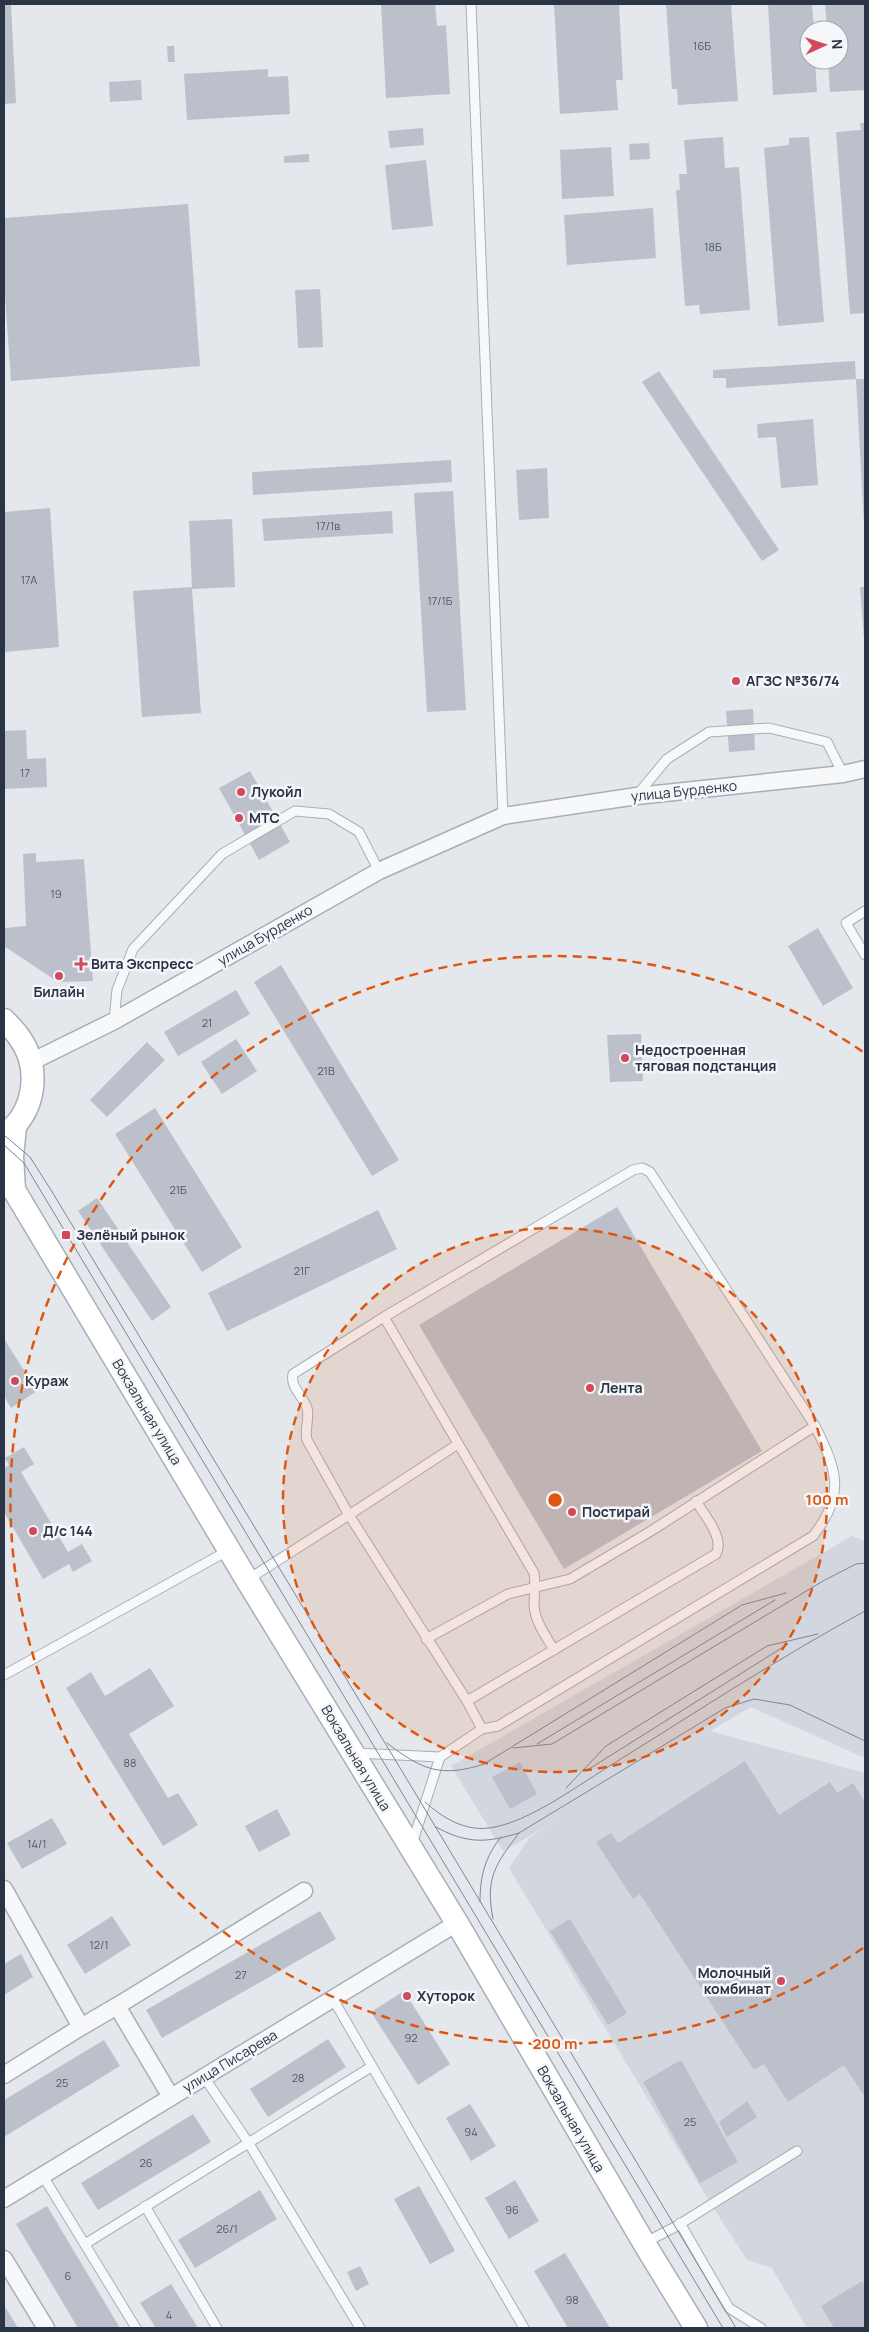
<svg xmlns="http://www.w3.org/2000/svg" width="869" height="2332" viewBox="0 0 869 2332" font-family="Manrope,sans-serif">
<rect width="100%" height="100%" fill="#e4e7ec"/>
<!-- built -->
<path fill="#d2d6de" d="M852,1536L865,1541V1758L751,1707L710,1731L865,1773V2328H807L772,2268L747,2260L711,2204L509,1868L530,1837L560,1819L503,1851L451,1766Z"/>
<!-- building -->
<path fill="#bbc0ca" d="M4,4H11L16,103L4,104Z
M381,4H435L437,26L446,25L450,94L386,98Z
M554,4H619L623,80H616L618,110L560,114Z
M666,4H731L738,101L678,105L677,89H672Z
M768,4H812L814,30H809V60H815L817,92L773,95Z
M825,4H865V90L830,92L828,60H839V30H827Z
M167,46H174L175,62H168Z
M268,69V77L288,76L290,114L187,120L184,74Z
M141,80L142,100L110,102L109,82Z
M860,123H865V313L850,314L836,132L861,130Z
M423,128L424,145L390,148L388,131Z
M723,137L725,168L739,167L750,310L700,314L699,305L685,306L676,190H680L679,174H687L684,140Z
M809,137L824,322L778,326L764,148L789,145V138Z
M649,143L650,159L630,160L629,144Z
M611,147L614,196L562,199L560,150Z
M309,154V162L284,163V156Z
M426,160L433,226L392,230L385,165Z
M188,204L200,366L11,381L4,282V218Z
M653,208L656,258L567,265L564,215Z
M320,289L323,347L298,348L295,290Z
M855,361L856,379L726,388V378H713V370Z
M659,371L779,550L762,561L642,382Z
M856,379H865V525H864Z
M813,419L818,485L781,488L776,437L758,438L757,424Z
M451,460L452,482L253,495L252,472Z
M547,468L549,518L519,520L516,470Z
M453,491L466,710L427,712L414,493Z
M50,508L59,647L4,652V512Z
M392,511L393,533L264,541L262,519Z
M232,519L235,587L192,589L201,713L142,717L133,591L192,587L189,521Z
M860,587H865V639H864Z
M753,709L755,750L729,752L726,711Z
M26,730L27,759L46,758L47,787L4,789V731Z
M250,771L290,842L259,860L219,788Z
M36,853V862L84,859L93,981L58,982L4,946V928L26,926L23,854Z
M818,928L853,988L823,1006L788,946Z
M281,965L399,1160L372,1176L254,982Z
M236,990L250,1014L178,1056L164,1032Z
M641,1034L643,1081L610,1082L607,1035Z
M236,1039L257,1071L222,1094L201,1062Z
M147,1042L165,1060L107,1117L90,1100Z
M155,1108L242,1247L202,1272L115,1134Z
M97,1198L171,1307L152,1321L78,1211Z
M617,1207L762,1451L564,1569L419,1325Z
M378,1210L397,1249L227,1331L208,1293Z
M4,1339L37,1391L11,1408L4,1396Z
M24,1447L34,1464L21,1472L68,1552L82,1544L92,1561L73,1572L69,1564L43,1579L4,1512V1468L9,1465L5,1458Z
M150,1668L174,1706L129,1734L168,1798L178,1793L198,1825L163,1846L66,1688L91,1672L105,1696Z
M745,1761L779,1815L830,1782L837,1793L853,1783L865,1802V2097L844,2065L788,2102L764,2064L754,2070L640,1894L633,1899L596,1842L611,1833L618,1843Z
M520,1762L537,1794L510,1809L492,1777Z
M277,1809L291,1835L259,1852L245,1826Z
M52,1818L67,1844L22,1869L7,1843Z
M320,1911L336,1939L162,2038L146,2010Z
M112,1916L131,1945L85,1974L67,1945Z
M570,1919L627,2013L608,2025L550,1931Z
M21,1954L33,1977L4,1995V1964Z
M404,1991L450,2064L418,2085L371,2012Z
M328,2039L346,2067L268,2117L250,2089Z
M104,2040L120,2066L4,2137V2100Z
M681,2060L738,2162L700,2183L643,2082Z
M747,2101L757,2117L727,2137L719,2122Z
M470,2104L496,2146L471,2161L446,2118Z
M193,2114L211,2142L98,2210L81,2183Z
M515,2180L539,2221L509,2239L485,2198Z
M419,2186L455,2251L430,2264L394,2199Z
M260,2190L277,2219L195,2268L178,2240Z
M47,2206L120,2328H78L16,2224Z
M565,2253L610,2328H568L534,2271Z
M360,2266L369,2284L356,2291L347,2272Z
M862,2281L865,2286V2328H834L821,2306Z
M171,2284L198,2328H156L140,2303Z
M4,2305L18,2328H4Z"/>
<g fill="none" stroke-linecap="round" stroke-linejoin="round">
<!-- service casing -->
<g stroke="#a9aeb7" stroke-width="11">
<path id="service" d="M471,4L503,816
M637,795L667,759L709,732L769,728L827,742L843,774
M865,911L846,923L865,955
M114,1021L117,990L133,949L222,854L295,811L329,814L359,832L379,871
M384,1317L534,1573C536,1584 534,1594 534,1605C535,1622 546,1636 554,1650
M458,1444L349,1515L307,1440C304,1429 310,1419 307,1408C303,1396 290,1387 293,1374L384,1317L633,1170L642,1168L650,1172L815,1426C837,1470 846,1494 813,1536L498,1726L482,1729
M247,1580L349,1515L467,1701L482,1729L440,1757L412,1844
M426,1639L508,1594L570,1579L651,1531L815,1426
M4,1675L229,1550
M467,1701L716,1554C725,1538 704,1515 696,1501
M356,1753L440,1757
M333,1999L524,2328
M204,2077L248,2142L360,2328
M43,2176L136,2328
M145,2206L217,2328
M680,2223L729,2308L761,2328
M644,2243L675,2227L797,2151
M85,2244L371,2067"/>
</g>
<!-- minor casing -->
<g stroke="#a9aeb7" stroke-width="19">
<path id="minor" d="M31,1062L114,1021L379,871L503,816L637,796L843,774L865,769
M4,1889L81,2027L117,2006L171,2097
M117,2006L304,1891
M4,2075L81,2027
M4,2199L457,1923
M4,2259L46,2328"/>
</g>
<!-- secondary casing -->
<g stroke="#a9aeb7" stroke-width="25">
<path id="secondary" d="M4,1020C9,1025 15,1031 19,1037C42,1068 35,1114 4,1135
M4,1181L14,1190L247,1580L457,1923L644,2243L696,2328
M14,1190L12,1156L15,1127"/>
</g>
<!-- service -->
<use href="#service" stroke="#f7f8fa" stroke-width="9"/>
<!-- minor -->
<use href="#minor" stroke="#f7f8fa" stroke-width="16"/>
<!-- secondary -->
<use href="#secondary" stroke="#fff" stroke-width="22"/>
<!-- tram -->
<path stroke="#7d8696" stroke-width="1" d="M4,1135L30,1157L51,1190L417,1796L736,2328
M4,1145L24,1163L723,2328
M387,1743C422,1770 441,1778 484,1764L742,1605L786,1593
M537,1744L775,1600
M513,1748L552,1744L823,1581L856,1564L865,1563
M589,1769L788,1644
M566,1788L606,1746L767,1646L818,1634
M425,1802C443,1818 464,1831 489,1828C529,1823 581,1783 616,1762C698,1711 780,1657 865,1611
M436,1827C467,1844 486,1843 519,1833L725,1708L754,1699L790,1705L865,1741
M480,1902C480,1876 485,1857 501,1837
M493,1919C485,1878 495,1865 519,1833"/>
</g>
<!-- distance rings -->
<circle cx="555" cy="1500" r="272" fill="#df570f" fill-opacity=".12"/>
<g fill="none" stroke="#df570f" stroke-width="2.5" stroke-dasharray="9 6">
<circle cx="555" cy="1500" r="272"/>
<path d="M863 1948A544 544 0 1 1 863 1052"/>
</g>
<!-- markers -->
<g fill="#d1495b" stroke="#f4f6f9" stroke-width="2">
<circle cx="736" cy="681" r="5"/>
<circle cx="241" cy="792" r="5"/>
<circle cx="239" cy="818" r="5"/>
<path d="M78.5 956.5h5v5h5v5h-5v5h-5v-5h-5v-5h5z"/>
<circle cx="59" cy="976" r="5"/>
<circle cx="625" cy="1058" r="5"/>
<rect x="61" y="1230" width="10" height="10" rx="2.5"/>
<circle cx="15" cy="1381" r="5"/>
<circle cx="590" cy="1388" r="5"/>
<circle cx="572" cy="1512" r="5"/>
<circle cx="33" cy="1531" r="5"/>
<circle cx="781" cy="1981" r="5"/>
<circle cx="407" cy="1996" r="5"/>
</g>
<g text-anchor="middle" stroke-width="5" stroke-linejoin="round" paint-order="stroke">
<!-- number labels -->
<g font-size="11" fill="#4f5766">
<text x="702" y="50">16Б</text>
<text x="713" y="251">18Б</text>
<text x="328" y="530">17/1в</text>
<text x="29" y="584">17А</text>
<text x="440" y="605">17/1Б</text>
<text x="25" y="777">17</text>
<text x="56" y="898">19</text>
<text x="207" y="1027">21</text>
<text x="326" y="1075">21В</text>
<text x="178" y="1194">21Б</text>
<text x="302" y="1275">21Г</text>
<text x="130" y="1767">88</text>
<text x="37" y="1848">14/1</text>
<text x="99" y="1949">12/1</text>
<text x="241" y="1979">27</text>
<text x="411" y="2042">92</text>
<text x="298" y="2082">28</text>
<text x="62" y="2087">25</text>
<text x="690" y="2126">25</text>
<text x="471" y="2136">94</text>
<text x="146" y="2167">26</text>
<text x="512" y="2214">96</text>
<text x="227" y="2233">26/1</text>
<text x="68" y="2280">6</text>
<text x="572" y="2304">98</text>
<text x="169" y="2319">4</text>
</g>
<!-- poi labels -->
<g font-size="14" font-weight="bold" fill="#2b3445" stroke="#f4f6f9" text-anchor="start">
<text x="746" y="686">АГЗС №36/74</text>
<text x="251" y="797">Лукойл</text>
<text x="249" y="823">МТС</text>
<text x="91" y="969">Вита Экспресс</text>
<text x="59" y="997" text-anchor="middle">Билайн</text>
<text x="635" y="1055">Недостроенная<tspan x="635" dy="16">тяговая подстанция</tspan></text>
<text x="76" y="1240">Зелёный рынок</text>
<text x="25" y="1386">Кураж</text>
<text x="600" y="1393">Лента</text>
<text x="582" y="1517">Постирай</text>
<text x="43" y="1536">Д/с 144</text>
<text x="771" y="1978" text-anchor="end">Молочный<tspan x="771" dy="16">комбинат</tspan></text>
<text x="417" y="2001">Хуторок</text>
</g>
<!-- street labels -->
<g font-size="14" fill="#2b3445" stroke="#f4f6f9">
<text transform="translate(684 791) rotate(-6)" y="5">улица Бурденко</text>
<text transform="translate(265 935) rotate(-30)" y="5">улица Бурденко</text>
<text transform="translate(147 1412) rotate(59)" y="5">Вокзальная улица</text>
<text transform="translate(356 1758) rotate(59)" y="5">Вокзальная улица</text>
<text transform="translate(230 2061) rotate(-31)" y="5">улица Писарева</text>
<text transform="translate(571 2119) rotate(60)" y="5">Вокзальная улица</text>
</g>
</g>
<circle cx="555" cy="1500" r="8" fill="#df570f" stroke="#f4f6f9" stroke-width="2.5"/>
<g font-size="15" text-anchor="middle" font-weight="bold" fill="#df570f" stroke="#f4f6f9" stroke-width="5" stroke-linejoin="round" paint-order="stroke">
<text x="827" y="1505">100 m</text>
<text x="555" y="2049">200 m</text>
</g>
<!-- border -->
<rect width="869" height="2332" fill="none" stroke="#2b3445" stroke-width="10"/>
<!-- north arrow -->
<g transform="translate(824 45) rotate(87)"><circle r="24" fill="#f4f6f9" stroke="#a4a8b1"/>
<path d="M0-4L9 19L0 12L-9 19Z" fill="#d1495b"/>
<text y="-8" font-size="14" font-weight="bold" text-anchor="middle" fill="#2b3445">N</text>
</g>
</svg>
